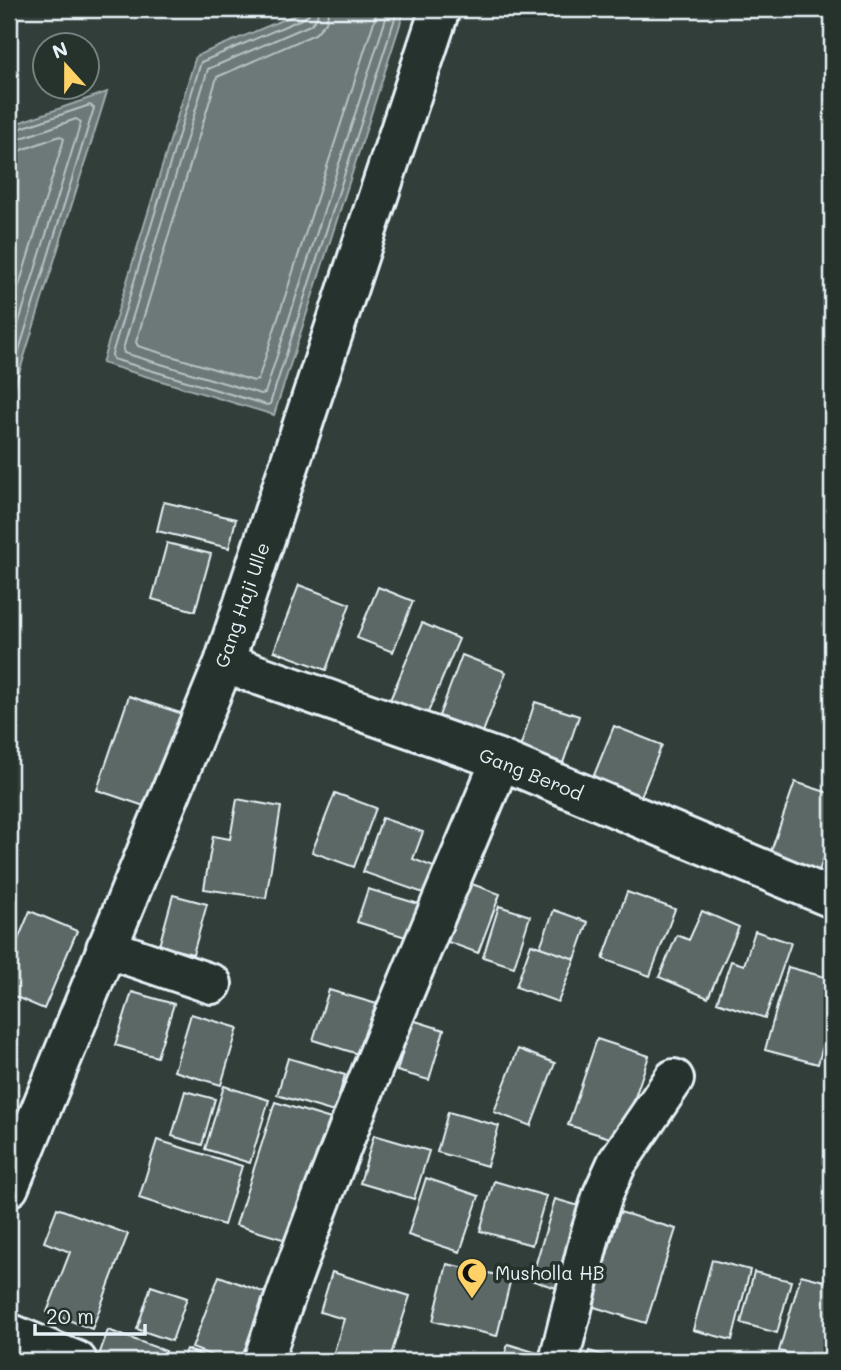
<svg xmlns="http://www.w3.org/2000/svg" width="841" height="1370" viewBox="0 0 841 1370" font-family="Mali,sans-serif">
<rect width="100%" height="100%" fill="#323e39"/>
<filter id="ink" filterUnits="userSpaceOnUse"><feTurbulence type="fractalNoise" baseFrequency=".0143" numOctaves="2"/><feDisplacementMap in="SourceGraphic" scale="14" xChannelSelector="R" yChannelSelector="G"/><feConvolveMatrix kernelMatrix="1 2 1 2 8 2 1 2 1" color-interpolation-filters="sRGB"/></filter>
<g filter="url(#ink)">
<!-- water -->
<path fill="#6d7978" stroke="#9ea9ab" stroke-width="2" d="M309,9H405L274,415L102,363L196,56Z
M107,92L15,386L9,385V126Z"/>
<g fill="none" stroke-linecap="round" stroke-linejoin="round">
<!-- shore -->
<path stroke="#b7c1c5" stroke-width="2" d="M309,9V14L304,18L201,62L112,354L113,359L267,405L270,404L398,9
M318,9L317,18L310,25L208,69L123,349L124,353L261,394L265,393L389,9
M329,9L326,22L315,34L217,77L136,342L138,346L254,381L258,380L378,9
M9,132L90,105L94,108L11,376L9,378
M9,141L16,140L76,119L81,122L9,354
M9,152L19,151L60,136L64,139L9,318"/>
</g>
<!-- building -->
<path fill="#5c6865" stroke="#e8f1f8" stroke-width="2" d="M164,502L236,519L229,548L157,531Z
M167,543L211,554L195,611L152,599Z
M299,585L350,604L326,670L274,651Z
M378,587L413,601L393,652L357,638Z
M422,623L459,639L427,715L390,700Z
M462,655L506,672L483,732L439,716Z
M129,696L189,716L156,810L97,790Z
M535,702L579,716L563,763L520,748Z
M614,726L662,745L640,799L592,780Z
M795,782L832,794V833L816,880L767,863Z
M335,793L376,808L354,867L312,852Z
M237,799L281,807L266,898L204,889L213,836L230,839Z
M382,818L423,832L413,859L444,871L435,897L363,872Z
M469,883L500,894L478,953L448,942Z
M368,889L419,904L409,938L357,922Z
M627,892L675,909L650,976L603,959Z
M173,895L207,904L193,954L159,946Z
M499,906L530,916L514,967L483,957Z
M554,910L588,922L575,959L540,947Z
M30,911L77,931L44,1009L9,994V961Z
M702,911L739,927L708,998L659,977L677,935L689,940Z
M755,931L791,943L765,1018L717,1002L731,961L744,965Z
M531,944L575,959L558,1002L516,987Z
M788,967L832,979V1013L818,1064L765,1050Z
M329,990L387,1007L371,1058L313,1040Z
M132,992L174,1004L157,1057L115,1045Z
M191,1014L238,1028L221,1085L174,1071Z
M412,1020L444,1030L429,1080L397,1071Z
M597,1039L649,1056L620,1141L568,1125Z
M518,1049L555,1063L531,1126L494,1112Z
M288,1058L345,1075L334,1112L277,1095Z
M224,1086L269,1100L250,1163L205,1149Z
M185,1091L215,1099L202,1145L172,1136Z
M275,1102L334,1120L296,1243L236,1225Z
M448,1112L499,1126L487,1166L437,1152Z
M374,1135L429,1151L414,1199L360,1183Z
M157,1140L242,1166L224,1225L139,1198Z
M426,1178L479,1196L460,1252L408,1235Z
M494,1181L546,1196L532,1245L480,1231Z
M555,1199L593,1210L569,1292L531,1280Z
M57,1208L128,1234L92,1329L47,1312L70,1252L44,1242Z
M620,1212L676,1229L646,1323L591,1306Z
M712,1260L750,1270L732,1340L693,1330Z
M447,1264L511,1278L497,1336L433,1321Z
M332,1272L410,1296L389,1361H354L333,1355L344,1319L320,1312Z
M754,1272L791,1281L777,1333L741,1323Z
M801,1275L832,1283V1342L827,1361H819L779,1351Z
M219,1276L274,1296L249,1361H226L192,1348Z
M151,1286L187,1298L172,1341L137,1329Z
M108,1330L166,1351L163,1361H97Z
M508,1344L554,1358L552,1361H503Z
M186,1349L215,1361H181Z
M589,1351L623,1361H586Z"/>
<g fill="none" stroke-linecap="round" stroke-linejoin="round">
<!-- minor casing -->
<g stroke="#e8f1f8" stroke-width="44">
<path id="minor" d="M224,663L501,760L832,898
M106,948L212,984
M9,1187L224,663L440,9
M9,1333L77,1361
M263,1361C332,1157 418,959 501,760
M559,1361L591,1232L603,1194L617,1163L674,1079"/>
</g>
<!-- minor -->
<use href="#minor" stroke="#26332d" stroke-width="38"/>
</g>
</g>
<!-- icons -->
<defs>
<g id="mosque-pin" transform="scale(1.575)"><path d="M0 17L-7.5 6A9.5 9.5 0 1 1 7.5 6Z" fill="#ffd166" stroke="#26332d"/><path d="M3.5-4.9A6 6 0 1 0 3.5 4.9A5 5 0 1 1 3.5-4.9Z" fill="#111"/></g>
</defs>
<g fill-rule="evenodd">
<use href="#mosque-pin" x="472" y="1273"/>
</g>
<g text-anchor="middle" stroke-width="7" stroke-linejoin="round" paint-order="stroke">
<!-- street labels -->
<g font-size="19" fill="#e8f1f8" stroke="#26332d">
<text transform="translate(242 605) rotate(-71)" y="7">Gang Haji Ulle</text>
<text transform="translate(531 774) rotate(22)" y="7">Gang Berod</text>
</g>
<!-- poi labels -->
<g font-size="19" fill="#e8f1f8" stroke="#26332d" text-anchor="start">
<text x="495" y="1280">Musholla HB</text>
</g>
</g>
<!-- margin -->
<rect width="841" height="1370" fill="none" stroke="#26332d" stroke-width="35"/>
<rect x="18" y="18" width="806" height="1335" fill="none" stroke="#e8f1f8" stroke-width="2.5" filter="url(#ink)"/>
<!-- north arrow -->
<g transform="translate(66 66) rotate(339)"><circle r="33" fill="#26332d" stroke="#747f7e" stroke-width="2"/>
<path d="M0-5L12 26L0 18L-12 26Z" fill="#ffd166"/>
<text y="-10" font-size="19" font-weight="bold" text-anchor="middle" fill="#e8f1f8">N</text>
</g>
<!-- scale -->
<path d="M35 1324v10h110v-10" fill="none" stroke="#e8f1f8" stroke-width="3.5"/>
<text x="46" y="1324" font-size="21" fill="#e8f1f8" stroke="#26332d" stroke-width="5" paint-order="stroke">20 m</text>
</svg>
